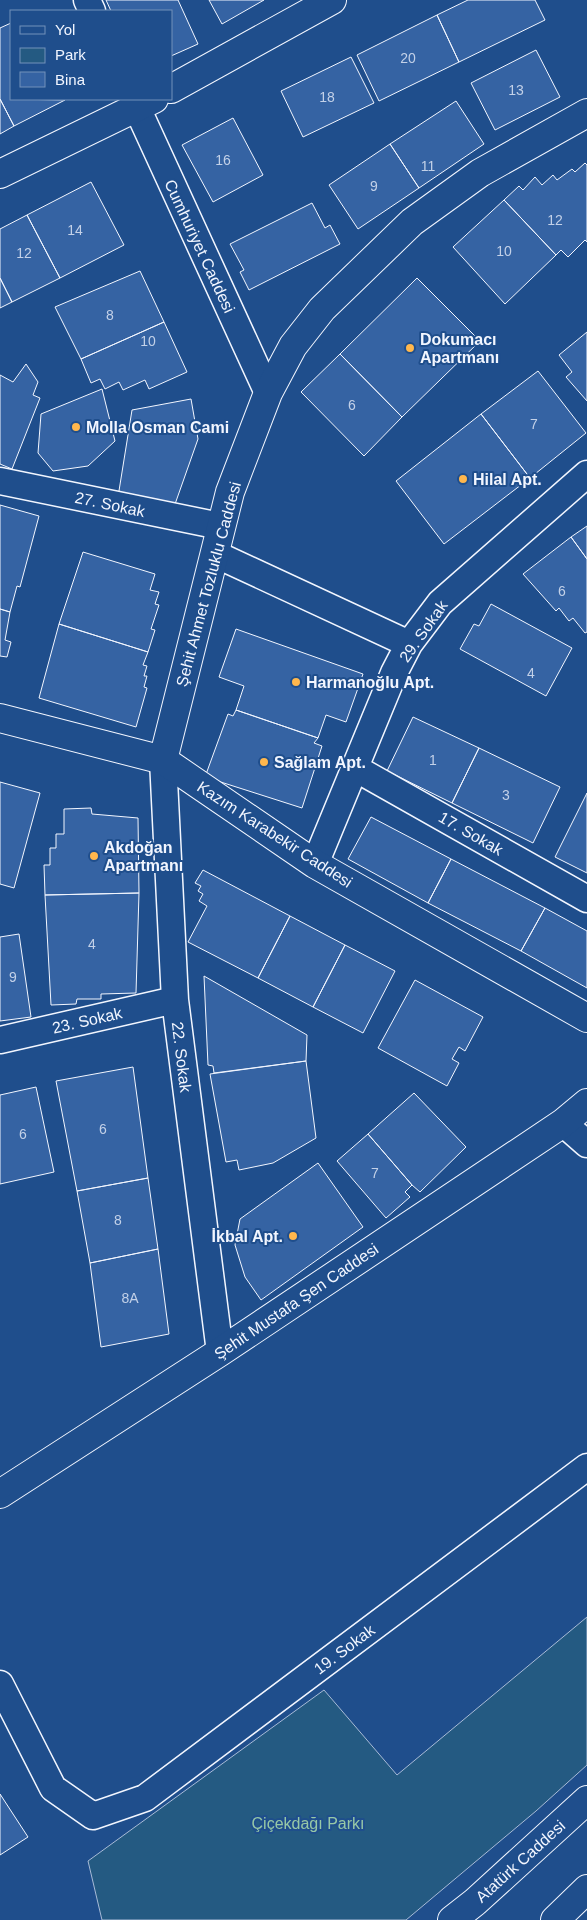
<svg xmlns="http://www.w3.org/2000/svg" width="587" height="1920" viewBox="0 0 587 1920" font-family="Helvetica,sans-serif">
<rect width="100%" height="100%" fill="#1f4e8c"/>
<!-- green -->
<path fill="#245a82" stroke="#a8bbd7" d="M587,1617V1765L536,1811L406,1920H102L88,1861L324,1690L397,1775Z"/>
<!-- building -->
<path fill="#3563a3" stroke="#f2f6ff" d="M106,0H178L198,44L171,56V11H111Z
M209,0H264L222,24Z
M468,0H535L545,20L459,62L437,15Z
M437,15L459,62L379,101L357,55Z
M11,23V99L65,100L14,126L0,99V28Z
M536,50L560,97L495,130L471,83Z
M351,57L374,103L303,137L281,91Z
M0,99L14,126L0,134Z
M456,101L484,144L419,188L390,144Z
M233,118L263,175L213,202L182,145Z
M390,144L419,188L358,229L329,185Z
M585,163L587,165V242L585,240L568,257L561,250L556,255L504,200L519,186L523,190L535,177L542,185L553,175L557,180L572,169L575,172Z
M91,182L124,245L60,278L27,215Z
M504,200L556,255L505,304L453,247Z
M312,203L325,228L330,225L340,244L249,290L240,272L244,270L230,244Z
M27,215L60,278L12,302L0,278V229Z
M140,271L164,322L81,359L55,307Z
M0,278L12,302L0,308Z
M417,278L480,341L402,417L340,354Z
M164,322L187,372L149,389L145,380L123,390L119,382L105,389L100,379L91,383L81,359Z
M587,332V401L566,377L572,372L559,355Z
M340,354L402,417L364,456L301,392Z
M26,364L38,382L33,395L40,398L12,469L0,464V375L13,382Z
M538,371L586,433L530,478L481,414Z
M102,389L115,441L88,466L53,471L38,453L41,414Z
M191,399L198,439L174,507L118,497L132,410Z
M481,414L530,478L444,544L396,481Z
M0,505L39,516L20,587L17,586L10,612L0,609Z
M587,526V559L571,537Z
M571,537L587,559V632L585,633L573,618L569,621L559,608L556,611L523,574Z
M83,552L155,574L150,590L159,592L155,604L159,605L151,629L155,630L148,652L59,624Z
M491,604L572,648L546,696L460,649L474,624L479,626Z
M0,609L10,612L5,640L11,642L7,657L0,656Z
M59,624L148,652L143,665L147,666L144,676H147L144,687L147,688L136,727L39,698Z
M236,629L363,674L346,722L326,715L318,738L236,710L244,686L219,677Z
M236,710L318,738L314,743L322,746L302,808L205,777L228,714L233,716Z
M413,717L479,748L452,803L387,771Z
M479,748L560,787L533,843L452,803Z
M0,782L40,793L14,888L0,884Z
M587,793V873L555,857Z
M91,808L92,814L138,818L139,893L45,895L44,865H50V848H56V834H64V809Z
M371,817L451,859L428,903L348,859Z
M451,859L545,908L521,951L428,903Z
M203,870L290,916L258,978L188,942L207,906L199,901L203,894L198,891L201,886L195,883Z
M139,893L136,993L101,994V999H77L76,1004L51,1005L45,895Z
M545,908L587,931V988L521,951Z
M290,916L345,945L313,1007L258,978Z
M19,934L31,1017L0,1021V937Z
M345,945L395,971L363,1033L313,1007Z
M204,976L307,1035L306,1061L214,1073L213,1066L208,1065Z
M415,980L483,1017L465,1051L459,1047L452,1059L459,1063L447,1086L378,1048Z
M306,1061L316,1138L273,1163L239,1170L237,1160L226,1162L210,1074Z
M133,1067L148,1178L77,1191L56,1081Z
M36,1087L54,1172L0,1184V1095Z
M414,1093L466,1147L420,1192L412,1185L368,1134Z
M368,1134L412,1185L405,1192L410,1197L386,1218L337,1161Z
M318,1163L363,1227L261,1300L245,1277L235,1245L240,1219Z
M148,1178L158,1249L90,1263L77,1191Z
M158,1249L169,1334L101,1347L90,1263Z
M0,1794L28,1837L0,1855Z"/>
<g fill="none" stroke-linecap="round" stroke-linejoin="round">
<!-- street casing -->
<g stroke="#f2f6ff" stroke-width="29">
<path id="street" d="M87,0L92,11
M133,99L268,393
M0,481L220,526
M215,554L409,644
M163,760L175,1000L220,1352
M355,768L587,899
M315,864L394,673L409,644L440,603L587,474
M0,1040L175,1000
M563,1123L587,1144
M0,1684L53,1788L93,1816L145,1798L587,1467"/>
</g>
<!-- secondary casing -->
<g stroke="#f2f6ff" stroke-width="30">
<path id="secondary" d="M171,89L332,0
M0,174L154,99
M0,718L163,760L315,864L587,1018
M163,760L230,492L268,393L293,346L322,309L412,222L480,173L587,113
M0,1494L220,1352L563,1123L587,1103"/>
</g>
<!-- highway casing -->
<g stroke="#f2f6ff" stroke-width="30">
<path id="highway" d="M452,1920L475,1902L587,1800
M555,1920L587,1889"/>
</g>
<!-- street -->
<use href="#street" stroke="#1f4e8c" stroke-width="26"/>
<!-- secondary -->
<use href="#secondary" stroke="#1f4e8c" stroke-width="28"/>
<!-- highway -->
<use href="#highway" stroke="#1f4e8c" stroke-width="28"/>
</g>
<!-- markers -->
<g fill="#ffb74d" stroke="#1f4e8c" stroke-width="2">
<circle cx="410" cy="348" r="5"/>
<circle cx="76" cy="427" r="5"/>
<circle cx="463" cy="479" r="5"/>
<circle cx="296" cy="682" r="5"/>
<circle cx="264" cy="762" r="5"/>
<circle cx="94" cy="856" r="5"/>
<circle cx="293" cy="1236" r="5"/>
</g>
<g text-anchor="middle" stroke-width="4" stroke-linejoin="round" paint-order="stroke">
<!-- number labels -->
<g font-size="14" fill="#c3d1e8">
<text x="408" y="63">20</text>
<text x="516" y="95">13</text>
<text x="327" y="102">18</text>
<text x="223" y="165">16</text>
<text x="428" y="171">11</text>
<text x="374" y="191">9</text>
<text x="555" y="225">12</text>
<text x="75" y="235">14</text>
<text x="504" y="256">10</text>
<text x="24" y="258">12</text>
<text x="110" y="320">8</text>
<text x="148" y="346">10</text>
<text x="352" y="410">6</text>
<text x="534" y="429">7</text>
<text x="562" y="596">6</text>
<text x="531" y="678">4</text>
<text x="433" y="765">1</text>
<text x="506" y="800">3</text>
<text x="92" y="949">4</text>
<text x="13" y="982">9</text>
<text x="103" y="1134">6</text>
<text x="23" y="1139">6</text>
<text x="375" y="1178">7</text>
<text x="118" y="1225">8</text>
<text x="130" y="1303">8A</text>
</g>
<!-- street labels -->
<g font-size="16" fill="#f2f6ff" stroke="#1f4e8c">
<text transform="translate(200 246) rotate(65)" y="6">Cumhuriyet Caddesi</text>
<text transform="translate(110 504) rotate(12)" y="6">27. Sokak</text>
<text transform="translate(208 584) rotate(-75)" y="6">Şehit Ahmet Tozluklu Caddesi</text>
<text transform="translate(423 631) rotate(-55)" y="6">29. Sokak</text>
<text transform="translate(471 833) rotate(30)" y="6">17. Sokak</text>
<text transform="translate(275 834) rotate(33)" y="6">Kazım Karabekir Caddesi</text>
<text transform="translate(87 1020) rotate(-13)" y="6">23. Sokak</text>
<text transform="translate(182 1057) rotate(83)" y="6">22. Sokak</text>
<text transform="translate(296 1301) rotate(-34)" y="6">Şehit Mustafa Şen Caddesi</text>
<text transform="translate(344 1649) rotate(-37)" y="6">19. Sokak</text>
<text transform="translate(520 1861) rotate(-42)" y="6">Atatürk Caddesi</text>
</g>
<!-- poi labels -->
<g font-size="16" font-weight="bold" fill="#f2f6ff" stroke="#1f4e8c" text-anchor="start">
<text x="420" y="345">Dokumacı<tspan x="420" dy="18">Apartmanı</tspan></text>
<text x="86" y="433">Molla Osman Cami</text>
<text x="473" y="485">Hilal Apt.</text>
<text x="306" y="688">Harmanoğlu Apt.</text>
<text x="274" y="768">Sağlam Apt.</text>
<text x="104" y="853">Akdoğan<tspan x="104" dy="18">Apartmanı</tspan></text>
<text x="283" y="1242" text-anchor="end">İkbal Apt.</text>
</g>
<!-- park labels -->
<g font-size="16" fill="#97c8a6" stroke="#1f4e8c">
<text x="308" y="1829">Çiçekdağı Parkı</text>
</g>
</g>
<!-- legend -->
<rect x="10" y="10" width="162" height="90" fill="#1f4e8c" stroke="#7391ba"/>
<rect x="20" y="26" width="25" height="8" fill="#1f4e8c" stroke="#7391ba"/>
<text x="55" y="35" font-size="15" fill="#f2f6ff">Yol</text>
<rect x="20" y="48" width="25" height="15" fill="#245a82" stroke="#7391ba"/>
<text x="55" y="60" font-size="15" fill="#f2f6ff">Park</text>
<rect x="20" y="72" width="25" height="15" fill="#3563a3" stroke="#7391ba"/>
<text x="55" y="85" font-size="15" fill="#f2f6ff">Bina</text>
</svg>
